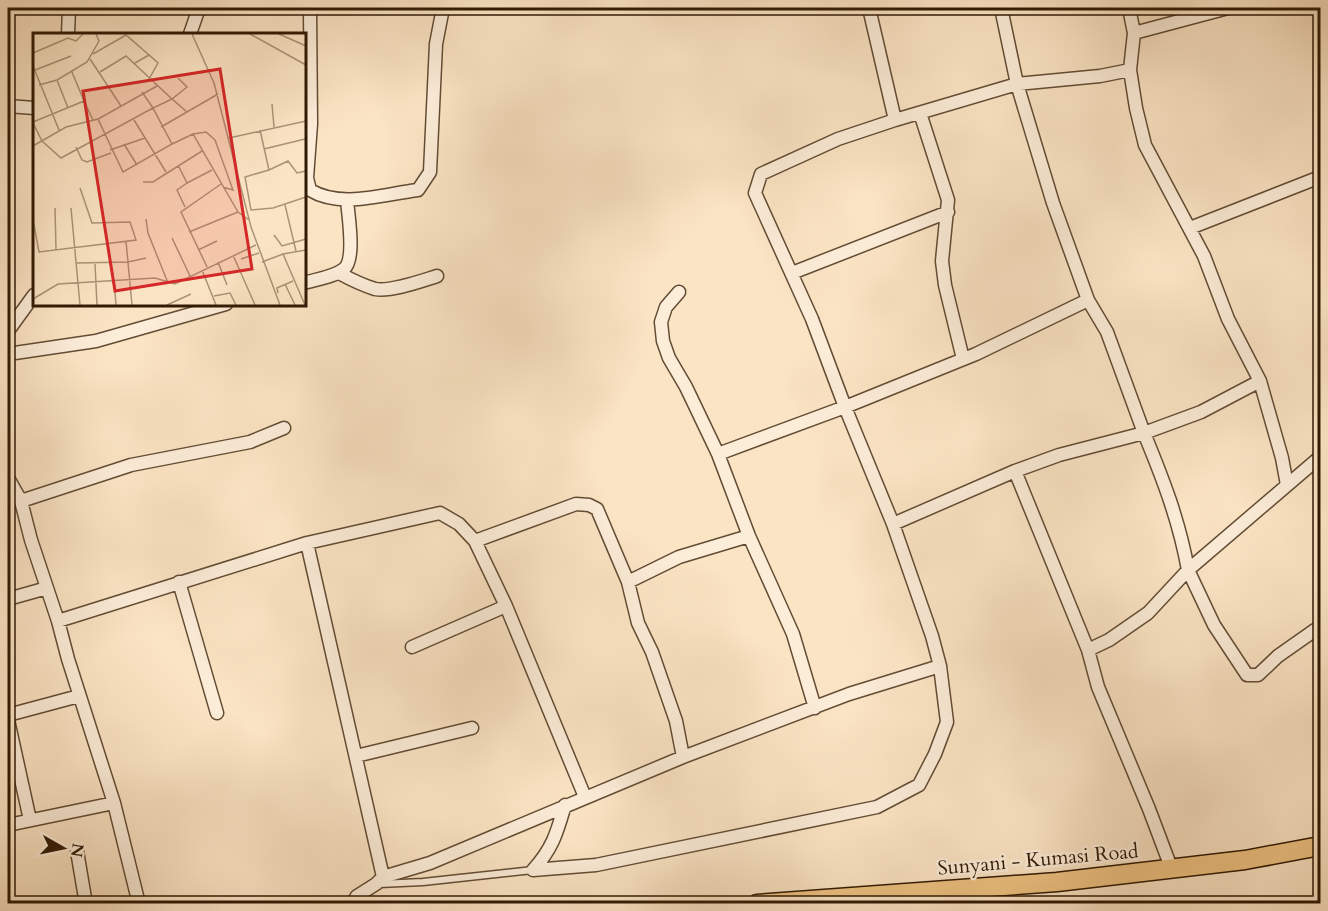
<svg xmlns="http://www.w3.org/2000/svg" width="1328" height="911" viewBox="0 0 1328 911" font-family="Cardo,serif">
<rect width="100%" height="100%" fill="#fbe4c4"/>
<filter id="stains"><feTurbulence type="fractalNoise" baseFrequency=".00333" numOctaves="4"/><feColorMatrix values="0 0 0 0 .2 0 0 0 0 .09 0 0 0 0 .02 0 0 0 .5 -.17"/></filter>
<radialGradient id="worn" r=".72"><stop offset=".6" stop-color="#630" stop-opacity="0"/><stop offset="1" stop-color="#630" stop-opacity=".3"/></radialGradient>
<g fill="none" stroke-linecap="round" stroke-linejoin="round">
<!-- service casing -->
<g stroke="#634c34" stroke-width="9">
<path id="service" d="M379,884L423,882L533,870
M976,904L977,889"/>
</g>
<!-- minor casing -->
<g stroke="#634c34" stroke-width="15">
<path id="minor" d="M310,8L311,124L307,178L310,190C341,209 384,194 418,190L430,172L436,44L443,8
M869,8L895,120
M1001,8L1017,84L1053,203L1088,300L1107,332L1144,433L1201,412L1260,381
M1129,8L1134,33L1130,70
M1134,33L1228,8
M68,34L69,8
M190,34L199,8
M8,106L34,108
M920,113L948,200L942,261L945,285L963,359
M1190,228L1320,177
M339,273C350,279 362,285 375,289C391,292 421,281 437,276
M792,273L948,212
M304,283C317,279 334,277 344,269C356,259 348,215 347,200
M679,292L666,307L661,322L663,341L669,358L686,387L718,454L749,536L793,634L815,708
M8,331L34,295
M8,354L96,341L226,304
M718,454L845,407L976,354L1088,300
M1015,471L1088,650L1098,687L1149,809L1172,870
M8,478L21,501L31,540L58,621L68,659L114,803L139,904
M21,501L131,465L250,442L284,428
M475,541L576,504L589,505L597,509L628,582
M307,543L383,877
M179,582L217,713
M8,599L47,588
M58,621L307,543L440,513L459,524L475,541L506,606L585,797
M1315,630L1278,656L1258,675H1247L1214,625L1188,570L1320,457
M412,647L506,606
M1088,650L1109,640L1148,613L1188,570C1179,520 1163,479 1144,433L1059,455L1015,471L893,524L845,407L812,319L755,193L761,174L838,139L895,120L1017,84L1100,76L1130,70L1136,108L1145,145L1204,256L1228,319L1260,381L1282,458L1287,485
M8,715L79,696
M8,720L30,820
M356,756L472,728
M683,757L676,721L652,652L638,623L628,582L679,557L749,536
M565,805C557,832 553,848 533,870L596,865L877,807L919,785L935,754L947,722L940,666
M8,825L114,803
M77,851L86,904
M352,904L357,896L376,884L383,877L430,863L683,757L849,694L940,666L932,636L893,524"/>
</g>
<!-- primary casing -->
<g stroke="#301a04" stroke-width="21">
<path id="primary" d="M757,904L1057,882L1245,860L1320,846"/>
</g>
<!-- service -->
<use href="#service" stroke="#fcedd9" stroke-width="6"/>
<!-- minor -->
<use href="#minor" stroke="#fcedd9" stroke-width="12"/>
<!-- primary -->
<use href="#primary" stroke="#eec282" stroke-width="18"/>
</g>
<g text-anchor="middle" stroke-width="5" stroke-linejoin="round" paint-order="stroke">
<!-- street labels -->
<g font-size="20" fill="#301a04" stroke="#fcedd9">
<text transform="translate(1038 859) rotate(-5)" y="7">Sunyani - Kumasi Road</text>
</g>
</g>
<!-- overview -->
<g transform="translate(33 33)">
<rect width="273" height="273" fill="#fbe4c4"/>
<path fill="none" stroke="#aa9377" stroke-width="1.5" d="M159,1L181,50L218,194L247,272M217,1L273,32M246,1L273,13M0,20L35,5L43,8L50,1M60,21L93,2L116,22M57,26L88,73M102,30L116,22L125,30L116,46M0,33L26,97M2,37L38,23M39,39L51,68M67,39L93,23L139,66L154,54L145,45M24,47L35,75M6,52L24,47L54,29L66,8L63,1M124,53L65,86L90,139L139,111L120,75L139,66L154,79M239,71L241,94M101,87L133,139M0,89L51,68L60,87M0,90L9,108L28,125L120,75L109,59M128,94L185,61M227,97L236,137L212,144L218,177L240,175L273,164M160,101L173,99L182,107L200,157L190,154M196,105L273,88M91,111L104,132M139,111L160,101L205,179L216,187M0,113L33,94L65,86M43,114L49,127L54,129L78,120M231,116L272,106M77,117L112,105M145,132L154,150L179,137M236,137L255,128L264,140L273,138M110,149H120L169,118M252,172L263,218M152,174L144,157L154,150M22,175L23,217M38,175L47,272M113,186L115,200L135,250M0,187L6,219L103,207L97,189L59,190L47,155M156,199L205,179M241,202L249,213L273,206M139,205L157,243M93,208L99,272M165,217L184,208M250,221L273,217M200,222L222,272M208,226L226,220M185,229L194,252M229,229L250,221L272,272M44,230L95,229L113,225M62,231L64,272M174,234L148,179L188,151M169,237L183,272M81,247L83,272M252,251L262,272M245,260L244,255L260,248M181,263L197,260L203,272M0,266L25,251L122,245L142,251L223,212M134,272L158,261"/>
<path fill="#d62828" fill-opacity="0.15" stroke="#d62828" stroke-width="3" d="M187,36L219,236L82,258L50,58Z"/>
<rect width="273" height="273" fill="none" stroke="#301a04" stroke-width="3"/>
</g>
<!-- margin -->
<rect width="1328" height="911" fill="none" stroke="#fbe4c4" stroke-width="30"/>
<rect x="9" y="9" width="1310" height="893" fill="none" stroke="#301a04" stroke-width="3"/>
<rect x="15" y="15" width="1298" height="881" fill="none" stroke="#301a04" stroke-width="1.5"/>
<!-- north arrow -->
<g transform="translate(63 848) rotate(99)" stroke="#fcedd9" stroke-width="4.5" paint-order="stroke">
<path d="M0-4.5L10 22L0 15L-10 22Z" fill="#301a04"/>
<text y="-9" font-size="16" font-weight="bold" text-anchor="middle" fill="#301a04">N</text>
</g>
<rect width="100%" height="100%" filter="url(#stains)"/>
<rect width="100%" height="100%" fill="url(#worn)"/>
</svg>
